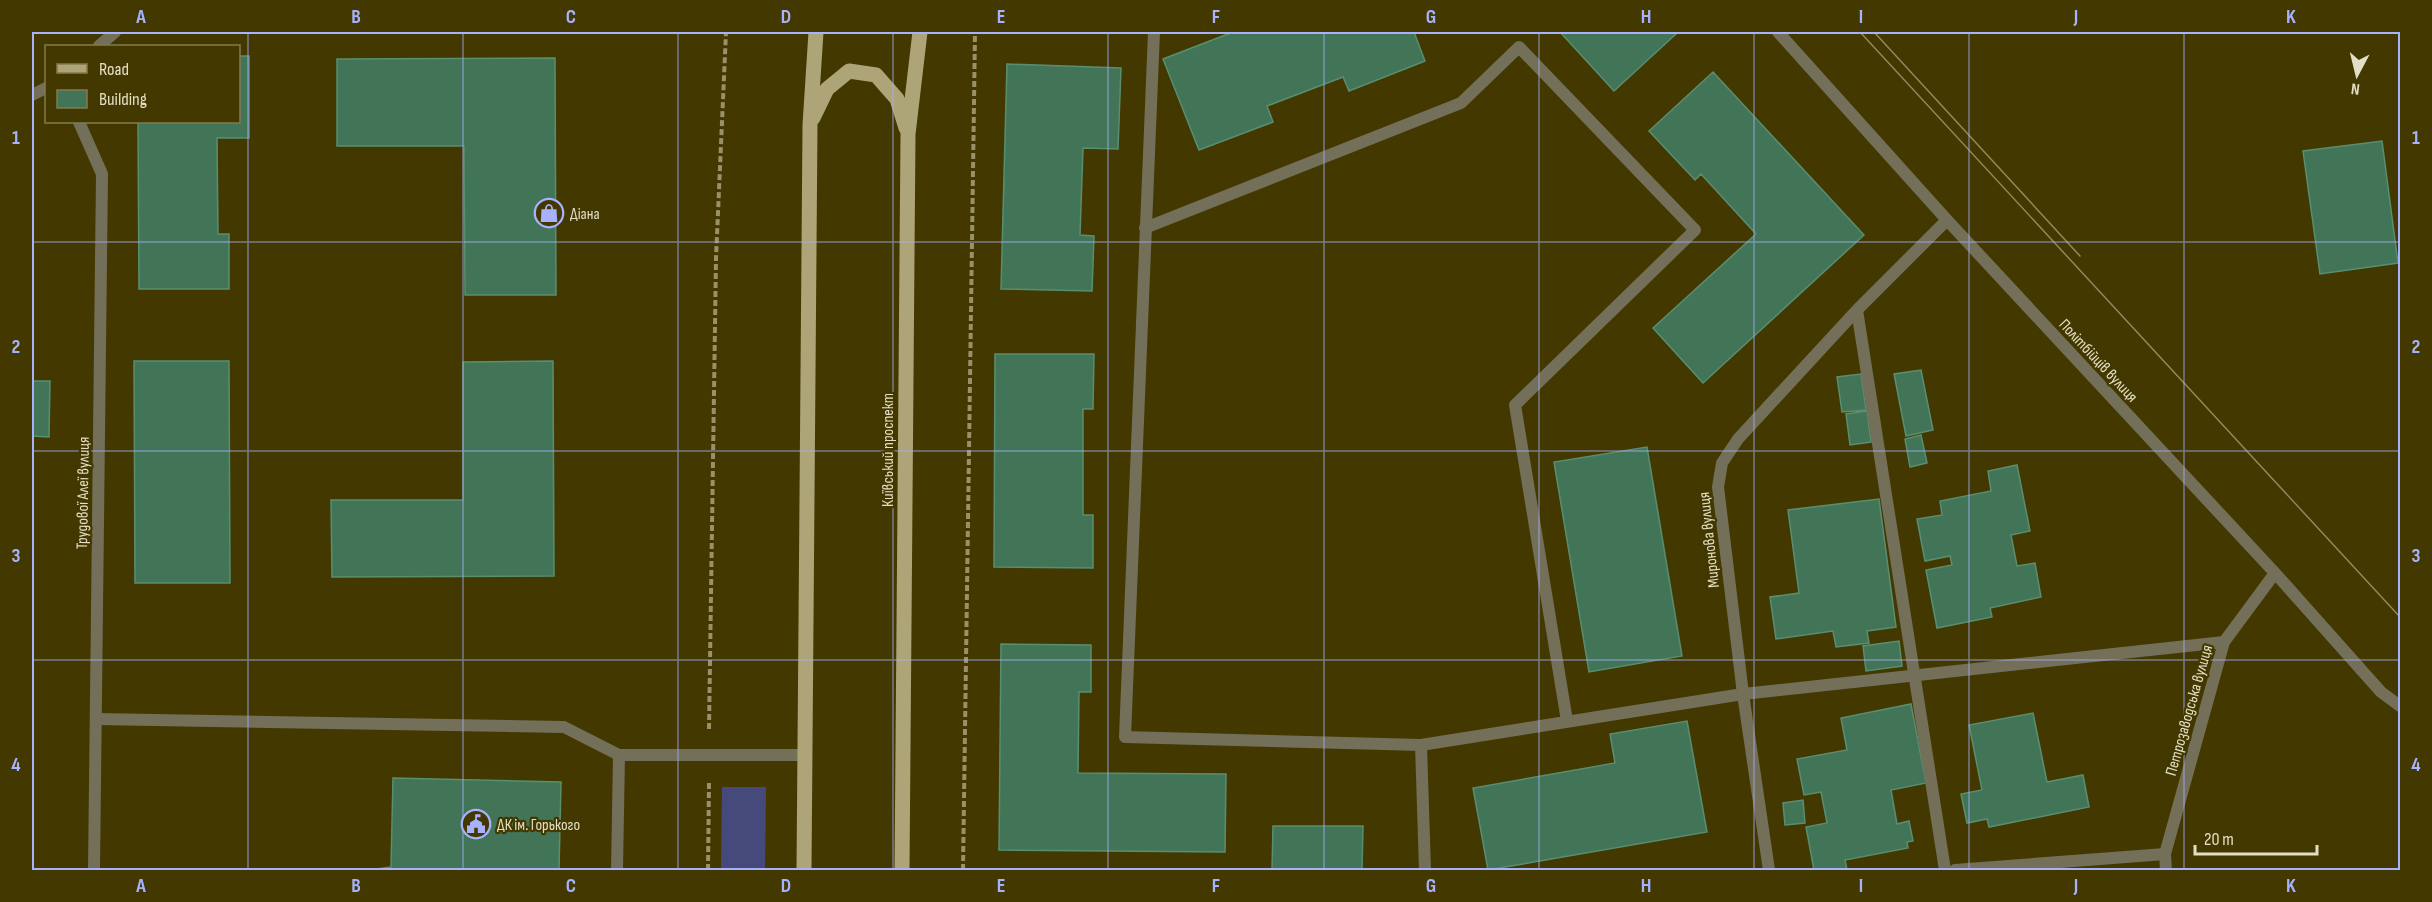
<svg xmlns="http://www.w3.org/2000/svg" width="2432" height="902" viewBox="0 0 2432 902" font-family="'Sofia Sans Condensed',sans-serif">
<rect width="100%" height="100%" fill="#423800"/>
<!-- green -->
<path fill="#454a7a" d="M722,787H766L765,870H721Z"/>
<!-- building -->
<path fill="#427558" stroke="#5a8e70" stroke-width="1.5" d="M1233,32H1414L1425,61L1349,91L1343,77L1267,106L1273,122L1199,150L1163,59Z
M1560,32H1676L1677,33L1614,91Z
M238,56H249V138H217L218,234H229V289H139L138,122H238Z
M555,58L556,295H465L464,146H337V59Z
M1007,64L1121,68L1118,149L1083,148L1080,235L1094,236L1092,291L1001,289Z
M1713,72L1864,235L1703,383L1653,328L1756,234L1701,174L1695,180L1649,131Z
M2382,141L2398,263L2320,274L2303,151Z
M995,354H1094L1093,409H1083V515H1093V568L994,567Z
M134,361H229L230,583H135Z
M553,361L554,576L332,577L331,500H463V362Z
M1921,370L1933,430L1906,436L1894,374Z
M1861,374L1866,410L1842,412L1837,377Z
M32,381H50L49,437L32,436Z
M1867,411L1871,442L1850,445L1846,414Z
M1921,435L1927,463L1910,467L1905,439Z
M1647,447L1682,656L1589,672L1554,462Z
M2017,465L2030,531L2011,535L2017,566L2035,563L2041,597L1990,608L1992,617L1937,628L1926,570L1952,565L1950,556L1925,561L1917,519L1942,515L1940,501L1991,491L1988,471Z
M1879,499L1896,627L1867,631L1869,643L1836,647L1833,631L1776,639L1770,597L1799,593L1788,510Z
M1899,641L1902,666L1866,671L1863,646Z
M1001,644L1091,645V692H1079L1078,773L1226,774L1225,852L999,850Z
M1911,704L1926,783L1891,790L1897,824L1909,821L1913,841L1907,842L1908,848L1845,860L1847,870H1814L1806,827L1827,823L1821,792L1804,795L1797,759L1847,750L1841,718Z
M2033,713L2047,782L2083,775L2089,807L1989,827L1987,819L1967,823L1961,794L1982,790L1969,725Z
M1687,721L1707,832L1488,870L1473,788L1615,763L1610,734Z
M393,778L561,782L559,870H369L391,867Z
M1803,800L1805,823L1785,825L1783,803Z
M1273,826H1363L1362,870H1272Z"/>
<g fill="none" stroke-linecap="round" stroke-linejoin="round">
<!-- path -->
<path stroke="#999169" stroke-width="4" stroke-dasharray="6 3" stroke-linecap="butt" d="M709,729L716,258L726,32
M708,870L709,782
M963,870L975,32"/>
<!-- lane -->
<path stroke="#736f59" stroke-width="12" d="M1154,32L1125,737L1421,745L1743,694L2224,642
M1145,228L1461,103L1519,47L1695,230L1515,405L1567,721
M96,719L564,727L619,755H805
M1421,745L1425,870
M617,870L619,755
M1955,870L2165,854"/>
<!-- street -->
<path stroke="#736f59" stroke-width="12" d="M1778,32L1947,220L2275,573L2381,692L2400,706
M99,46L115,32
M32,95L46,88
M79,122L102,174L94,870
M1857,310L1945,870
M1769,870L1743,694L1718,487L1722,463L1738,439L1857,310L1947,220
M2166,870L2165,854L2224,642L2275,573"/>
<!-- primary -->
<path stroke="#ada477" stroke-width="15" d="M813,118L827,89L849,71L876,75L897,99L906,128
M804,870L810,125L816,32
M902,870L908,134L920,32"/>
<!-- tram -->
<path stroke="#90895f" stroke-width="1.5" d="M1860,32L2400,617
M1874,32L2080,256"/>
</g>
<!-- grid -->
<path fill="none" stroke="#a7b1fc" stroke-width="1.5" stroke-opacity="0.55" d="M248,32V870M463,32V870M678,32V870M893,32V870M1108,32V870M1324,32V870M1539,32V870M1754,32V870M1969,32V870M2184,32V870M32,242H2400M32,451H2400M32,660H2400"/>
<!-- icons -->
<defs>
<g id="shop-ring" transform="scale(1.5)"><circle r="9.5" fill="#423800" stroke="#a7b1fc" stroke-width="1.5"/><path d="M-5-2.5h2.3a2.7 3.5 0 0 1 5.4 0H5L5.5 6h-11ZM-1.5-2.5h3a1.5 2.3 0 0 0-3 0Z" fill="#a7b1fc"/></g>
<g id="civic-ring" transform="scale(1.5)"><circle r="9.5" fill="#423800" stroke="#a7b1fc" stroke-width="1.5"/><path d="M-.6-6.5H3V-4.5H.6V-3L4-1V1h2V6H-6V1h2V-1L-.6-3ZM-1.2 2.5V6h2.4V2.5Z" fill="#a7b1fc"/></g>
</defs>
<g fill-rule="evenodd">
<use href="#shop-ring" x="549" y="213"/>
<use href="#civic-ring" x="476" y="824"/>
</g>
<g text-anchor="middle" stroke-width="4.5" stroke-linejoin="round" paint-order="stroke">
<!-- poi labels -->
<g font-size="16" fill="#e4dfc4" stroke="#423800" text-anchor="start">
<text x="570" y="219">Діана</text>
<text x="497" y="830">ДК ім. Горького</text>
</g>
<!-- street labels -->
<g font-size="16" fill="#e4dfc4" stroke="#423800">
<text transform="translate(2099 360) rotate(47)" y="6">Політбійців вулиця</text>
<text transform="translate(887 450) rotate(-90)" y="6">Київський проспект</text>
<text transform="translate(82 493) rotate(-89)" y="6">Трудової Алеї вулиця</text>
<text transform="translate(1708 540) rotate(-96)" y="6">Миронова вулиця</text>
<text transform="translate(2188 710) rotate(-74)" y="6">Петрозаводська вулиця</text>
</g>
</g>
<!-- border -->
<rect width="2432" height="902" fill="none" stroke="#423800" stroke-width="66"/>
<!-- legend -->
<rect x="45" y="45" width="195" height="78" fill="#423800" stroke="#837b4e" stroke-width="1.5"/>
<rect x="57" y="64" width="30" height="9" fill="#ada477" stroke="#837b4e" stroke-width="1.5"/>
<text x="99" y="75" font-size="18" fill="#e4dfc4">Road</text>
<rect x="57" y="90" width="30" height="18" fill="#427558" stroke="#837b4e" stroke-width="1.5"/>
<text x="99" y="105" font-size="18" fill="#e4dfc4">Building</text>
<!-- north arrow -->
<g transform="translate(2357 75) rotate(187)" stroke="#423800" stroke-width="4.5" paint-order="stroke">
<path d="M0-4.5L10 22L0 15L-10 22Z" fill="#e4dfc4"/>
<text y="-9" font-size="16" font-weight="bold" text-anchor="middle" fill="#e4dfc4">N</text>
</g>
<!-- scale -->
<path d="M2195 845v9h122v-9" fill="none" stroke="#e4dfc4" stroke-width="3"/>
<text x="2204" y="845" font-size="18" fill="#e4dfc4" stroke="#423800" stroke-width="4.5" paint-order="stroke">20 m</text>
<rect x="33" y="33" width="2366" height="836" fill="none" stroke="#a7b1fc" stroke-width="2"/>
<g font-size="20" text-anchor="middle" font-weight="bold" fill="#a7b1fc">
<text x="141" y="23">A</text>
<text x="356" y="23">B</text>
<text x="571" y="23">C</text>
<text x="786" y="23">D</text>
<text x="1001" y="23">E</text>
<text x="1216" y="23">F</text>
<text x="1431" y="23">G</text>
<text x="1646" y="23">H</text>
<text x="1861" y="23">I</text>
<text x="2076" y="23">J</text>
<text x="2291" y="23">K</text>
<text x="16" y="144">1</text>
<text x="2416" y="144">1</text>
<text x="16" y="353">2</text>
<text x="2416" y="353">2</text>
<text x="16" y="562">3</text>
<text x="2416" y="562">3</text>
<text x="16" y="771">4</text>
<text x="2416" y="771">4</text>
<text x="141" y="892">A</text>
<text x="356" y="892">B</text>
<text x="571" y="892">C</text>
<text x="786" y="892">D</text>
<text x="1001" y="892">E</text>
<text x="1216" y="892">F</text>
<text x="1431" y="892">G</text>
<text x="1646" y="892">H</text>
<text x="1861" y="892">I</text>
<text x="2076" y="892">J</text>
<text x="2291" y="892">K</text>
</g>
</svg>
